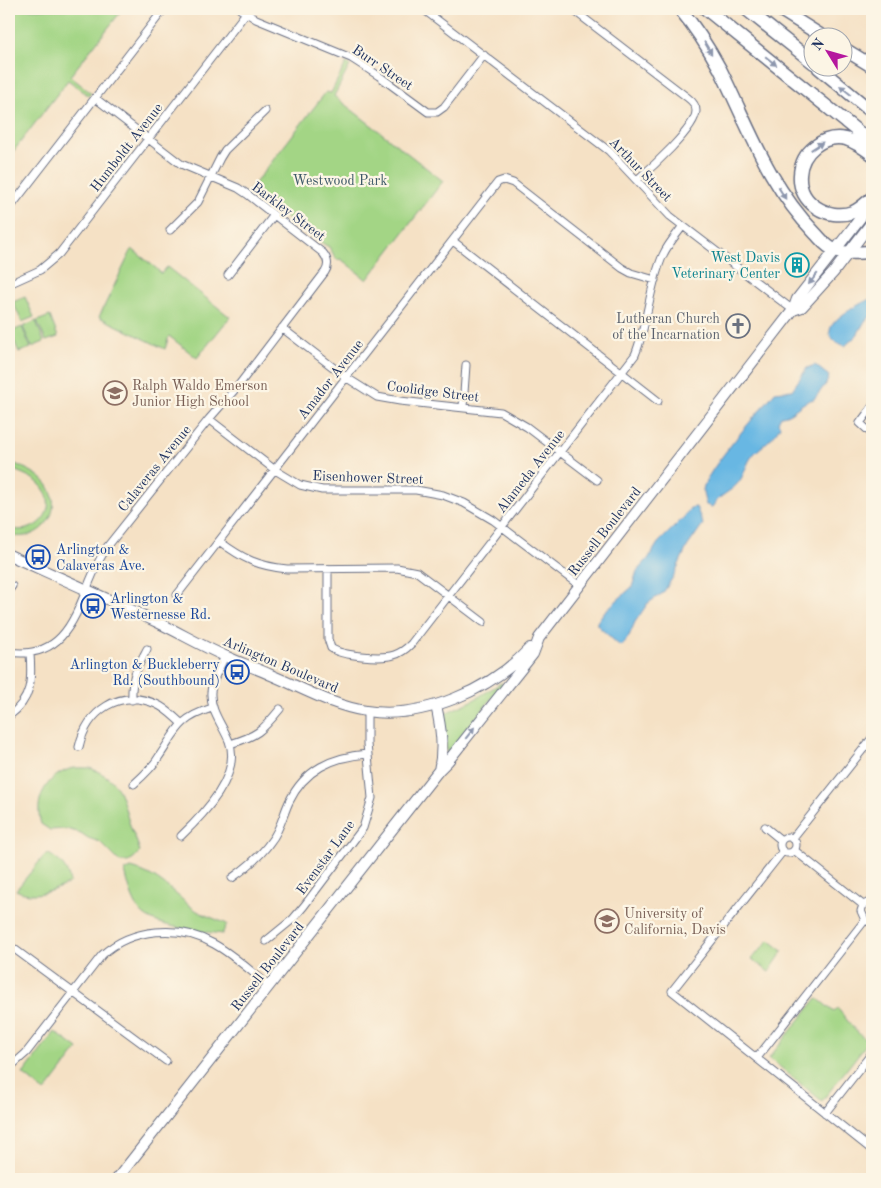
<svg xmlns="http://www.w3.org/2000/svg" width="881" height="1188" viewBox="0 0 881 1188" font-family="'Old Standard TT',serif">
<rect width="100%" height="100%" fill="#fcf5e5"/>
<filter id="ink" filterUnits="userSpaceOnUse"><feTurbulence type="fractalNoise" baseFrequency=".02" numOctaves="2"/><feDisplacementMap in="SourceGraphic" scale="10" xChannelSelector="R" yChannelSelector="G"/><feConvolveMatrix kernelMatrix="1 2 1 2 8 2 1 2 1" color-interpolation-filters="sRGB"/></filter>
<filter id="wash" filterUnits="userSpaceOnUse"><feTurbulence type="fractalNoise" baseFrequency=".0096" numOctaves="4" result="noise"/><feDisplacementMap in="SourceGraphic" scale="20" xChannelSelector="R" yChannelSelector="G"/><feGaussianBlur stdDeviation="1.12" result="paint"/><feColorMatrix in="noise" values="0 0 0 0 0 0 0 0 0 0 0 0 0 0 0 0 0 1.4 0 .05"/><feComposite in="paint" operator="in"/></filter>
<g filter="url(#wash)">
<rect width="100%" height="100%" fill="#f5e1c5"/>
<!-- green -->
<path fill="#a3d585" stroke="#5f8272" d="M9,9H123L70,76L91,93L89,96L68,80L9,157Z
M346,63L350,65L334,96L443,181L367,280L341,259L337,260L329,247L315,239L249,191L326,92L331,93Z
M132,249L157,269L161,274L167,267L230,317L197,358L169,336L165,349L99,317Z
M25,297L34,317L22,322L13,302Z
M50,316L58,337L46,341L37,321Z
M36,321L44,342L32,347L23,327Z
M22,327L31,348L19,352L10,332Z
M9,461C21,467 37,472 46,483C67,510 40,544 9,535V528C34,537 60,511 43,488C35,477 20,473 9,468Z
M501,683L503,684L447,755L444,719L445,713L472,701Z
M90,768C122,781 120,794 129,822C132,833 138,842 140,852L129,862H120L100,842L88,838L81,833L66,829L50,830L41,824C34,802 44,779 67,770C73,767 83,768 90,768Z
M49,854C61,862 67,867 70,882L68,884C52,891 33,899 16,890L44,856Z
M131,868C158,874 173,893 194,909C203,915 216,919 227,924L222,934C202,931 153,928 140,911C132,900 128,884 125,871Z
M769,940L783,951L769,972L752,959Z
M817,998L834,1012L838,1008L839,1010L855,1030L868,1042L822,1101L769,1058Z
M55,1032L78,1049L45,1092L23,1074Z"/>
<!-- water -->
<path fill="#68b7e3" stroke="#4273a0" d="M872,298V315L865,321L857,335L845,346C842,344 837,343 834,340C816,324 862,303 872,298Z
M815,365L829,376L826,384L814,399C801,401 794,415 781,416L778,422L780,426C774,439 762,445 753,455C746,463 745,475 738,483C730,493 721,493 712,507L706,505C705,501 703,495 703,490C705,471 761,410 775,392L792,390L807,368Z
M696,507L703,524L687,547L673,577L663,593L648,603L635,622L629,636L623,645L620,646L597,625V622L604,612L632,587L637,571L648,559L658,543L685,516L690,508Z"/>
</g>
<g filter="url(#ink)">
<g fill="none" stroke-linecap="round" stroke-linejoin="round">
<!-- street casing -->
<g stroke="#676d82" stroke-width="9">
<path id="street" d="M240,9L256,19L351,58L379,76L428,112H437L444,107L484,55
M423,9L609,151L670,216L793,310
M572,9L688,98C692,101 696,105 696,111C696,128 650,169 637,180
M9,209L164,9
M170,230L198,202L220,158L225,150L265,111
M453,241L658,401
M228,275L274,215
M9,284L40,270L59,254L249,9
M282,328L347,378L377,397L400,401L501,412L527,427L597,480
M463,407L466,365
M872,407L860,423L872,434
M209,419L275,470L300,485L322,490H416L443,495L464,503L493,520L580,586
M219,541C243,559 258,566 287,569L397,568L417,572L483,622
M328,569V639L331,648C341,656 382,659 394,655C401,653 406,649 411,644L635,355C648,323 649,286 663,255C668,244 676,235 683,226
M9,590L12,586
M177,595L498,182L504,180L513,183L622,268L631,273L655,280
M9,652C79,662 78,589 107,547L209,419L238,386L325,272C329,266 328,259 323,253L247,194L238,188L181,164L95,98
M132,700C131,677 137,668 147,649
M9,716C32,699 32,680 30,654
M230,744C257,736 262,731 280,709
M79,747C87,711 119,688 156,704C166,708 173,716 181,723
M134,784C143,776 152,768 158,758C177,731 177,719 212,708
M765,827L781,840
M181,836C203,815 242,775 229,741C222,724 210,711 211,692C212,678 220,668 225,656
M780 845a8 8 0 1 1 16 0a8 8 0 1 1-16 0Z
M792,839L872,738
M794,850L863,905
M783,851L672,991L872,1150
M232,878C246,868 261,856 271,841C280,830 283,815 289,802C305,769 332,757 367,754
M872,901L863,905L861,911L865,920L872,923
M266,941L293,919L304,906L363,828L372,798L367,744V712
M9,945L166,1061
M757,1058L865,920
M9,1068L26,1053L102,955C131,928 180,924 214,944C234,955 251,972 270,986
M825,1113L872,1053"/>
</g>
<!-- secondary casing -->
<g stroke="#676d82" stroke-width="12">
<path id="secondary" d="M793,310L802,307L833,273L872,222
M9,555C58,577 108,599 157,622C180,633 202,646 225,656C240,663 256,668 271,675C302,688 333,706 366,711C423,720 492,689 530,648
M436,705C441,728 444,748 439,770
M117,1179L439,770L448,761L533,654L539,638L793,310L797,299L872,203"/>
</g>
<!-- highway casing -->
<g stroke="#676d82" stroke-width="15">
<path id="highway" d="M680,9C695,27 708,47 720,69C749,127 768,185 815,233C821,239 826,247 835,250C846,255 860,252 872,252
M706,9L872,143
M746,9L814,63
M779,9L825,38
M844,49L872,66
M819,68L872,112
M872,154C864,148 856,142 846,139C823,134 801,152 800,175C798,203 828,221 853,212C860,209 866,203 872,198"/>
</g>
<!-- street -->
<use href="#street" stroke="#fff" stroke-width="7"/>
<!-- secondary -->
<use href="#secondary" stroke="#fff" stroke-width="10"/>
<!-- highway -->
<use href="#highway" stroke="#fff" stroke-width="12"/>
</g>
<!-- one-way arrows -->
<defs><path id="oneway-solid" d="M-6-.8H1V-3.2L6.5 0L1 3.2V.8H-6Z" transform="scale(1.25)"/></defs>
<g fill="#8d97ae">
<use href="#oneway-solid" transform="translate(708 48) rotate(59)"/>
<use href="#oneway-solid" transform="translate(771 61) rotate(39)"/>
<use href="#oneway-solid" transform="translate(845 90) rotate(-141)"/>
<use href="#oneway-solid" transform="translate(817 146) rotate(-33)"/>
<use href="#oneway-solid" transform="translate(782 193) rotate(58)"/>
<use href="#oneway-solid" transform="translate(813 279) rotate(129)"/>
<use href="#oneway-solid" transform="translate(470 733) rotate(-52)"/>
</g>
</g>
<!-- icons -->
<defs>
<g id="building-ring" transform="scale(1.25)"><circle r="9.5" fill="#fcf5e5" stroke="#0f9aa8" stroke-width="1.5"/><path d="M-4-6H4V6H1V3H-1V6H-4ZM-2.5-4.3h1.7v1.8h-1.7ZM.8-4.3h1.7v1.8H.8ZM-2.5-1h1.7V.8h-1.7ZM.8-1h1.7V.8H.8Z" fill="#0f9aa8"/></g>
<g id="church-ring" transform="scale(1.25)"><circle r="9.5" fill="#fcf5e5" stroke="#6b7280" stroke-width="1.5"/><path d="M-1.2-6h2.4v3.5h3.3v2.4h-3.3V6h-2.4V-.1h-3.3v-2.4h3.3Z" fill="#6b7280"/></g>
<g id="school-ring" transform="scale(1.25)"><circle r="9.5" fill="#fcf5e5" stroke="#8d6e63" stroke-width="1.5"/><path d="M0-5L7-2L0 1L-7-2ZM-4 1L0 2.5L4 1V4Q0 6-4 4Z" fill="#8d6e63"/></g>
<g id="bus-ring" transform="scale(1.25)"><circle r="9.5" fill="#fcf5e5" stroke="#1a4fb4" stroke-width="1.5"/><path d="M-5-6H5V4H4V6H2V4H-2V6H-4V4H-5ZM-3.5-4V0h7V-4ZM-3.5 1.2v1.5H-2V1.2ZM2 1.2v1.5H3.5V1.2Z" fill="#1a4fb4"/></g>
<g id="university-ring" transform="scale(1.25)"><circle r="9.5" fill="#fcf5e5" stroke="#8d6e63" stroke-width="1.5"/><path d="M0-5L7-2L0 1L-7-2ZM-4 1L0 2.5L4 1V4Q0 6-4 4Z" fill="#8d6e63"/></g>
</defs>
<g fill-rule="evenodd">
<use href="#building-ring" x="797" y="265"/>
<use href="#church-ring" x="738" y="326"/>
<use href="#school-ring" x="115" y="393"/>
<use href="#bus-ring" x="38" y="557"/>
<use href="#bus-ring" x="93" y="606"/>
<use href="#bus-ring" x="237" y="672"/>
<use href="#university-ring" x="607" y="921"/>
</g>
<g text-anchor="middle" stroke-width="4.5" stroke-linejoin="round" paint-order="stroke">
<!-- street labels -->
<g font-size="14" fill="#1b2f5e" stroke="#fcf5e5">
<text transform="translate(383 67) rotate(34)" y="5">Burr Street</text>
<text transform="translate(126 147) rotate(-52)" y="5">Humboldt Avenue</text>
<text transform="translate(641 169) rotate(46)" y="5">Arthur Street</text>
<text transform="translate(289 211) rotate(37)" y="5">Barkley Street</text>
<text transform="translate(330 379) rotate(-52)" y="5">Amador Avenue</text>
<text transform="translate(433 391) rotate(7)" y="5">Coolidge Street</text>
<text transform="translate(154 468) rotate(-51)" y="5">Calaveras Avenue</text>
<text transform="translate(530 471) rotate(-52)" y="5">Alameda Avenue</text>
<text transform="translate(368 477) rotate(2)" y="5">Eisenhower Street</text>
<text transform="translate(604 531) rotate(-52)" y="5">Russell Boulevard</text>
<text transform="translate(281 664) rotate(23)" y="5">Arlington Boulevard</text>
<text transform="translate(325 857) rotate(-54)" y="5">Evenstar Lane</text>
<text transform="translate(267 966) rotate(-52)" y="5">Russell Boulevard</text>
</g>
<!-- park labels -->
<g font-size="14" fill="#3d5868" stroke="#fcf5e5">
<text x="340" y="185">Westwood Park</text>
</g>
<!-- culture labels -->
<g font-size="14" fill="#0d838f" stroke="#fcf5e5" text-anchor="end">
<text x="780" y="262">West Davis<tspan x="780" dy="16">Veterinary Center</tspan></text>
</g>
<!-- worship labels -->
<g font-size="14" fill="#5b616d" stroke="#fcf5e5" text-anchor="end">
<text x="720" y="323">Lutheran Church<tspan x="720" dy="16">of the Incarnation</tspan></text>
</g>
<!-- education labels -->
<g font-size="14" fill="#785e54" stroke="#fcf5e5" text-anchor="start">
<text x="132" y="390">Ralph Waldo Emerson<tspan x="132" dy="16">Junior High School</tspan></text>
<text x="624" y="918">University of<tspan x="624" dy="16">California, Davis</tspan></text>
</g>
<!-- transit labels -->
<g font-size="14" fill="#164399" stroke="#fcf5e5" text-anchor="start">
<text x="56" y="554">Arlington &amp;<tspan x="56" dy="16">Calaveras Ave.</tspan></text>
<text x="110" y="603">Arlington &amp;<tspan x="110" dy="16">Westernesse Rd.</tspan></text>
<text x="220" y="669" text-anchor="end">Arlington &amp; Buckleberry<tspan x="220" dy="16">Rd. (Southbound)</tspan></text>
</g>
</g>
<!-- margin -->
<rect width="881" height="1188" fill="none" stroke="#fcf5e5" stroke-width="30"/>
<!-- north arrow -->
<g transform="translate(828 52) rotate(307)"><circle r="24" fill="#fcf5e5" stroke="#a2a6af"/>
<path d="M0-4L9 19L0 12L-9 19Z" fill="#b5179e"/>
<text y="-8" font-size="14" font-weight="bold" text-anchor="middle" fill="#1b2f5e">N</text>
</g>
</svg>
